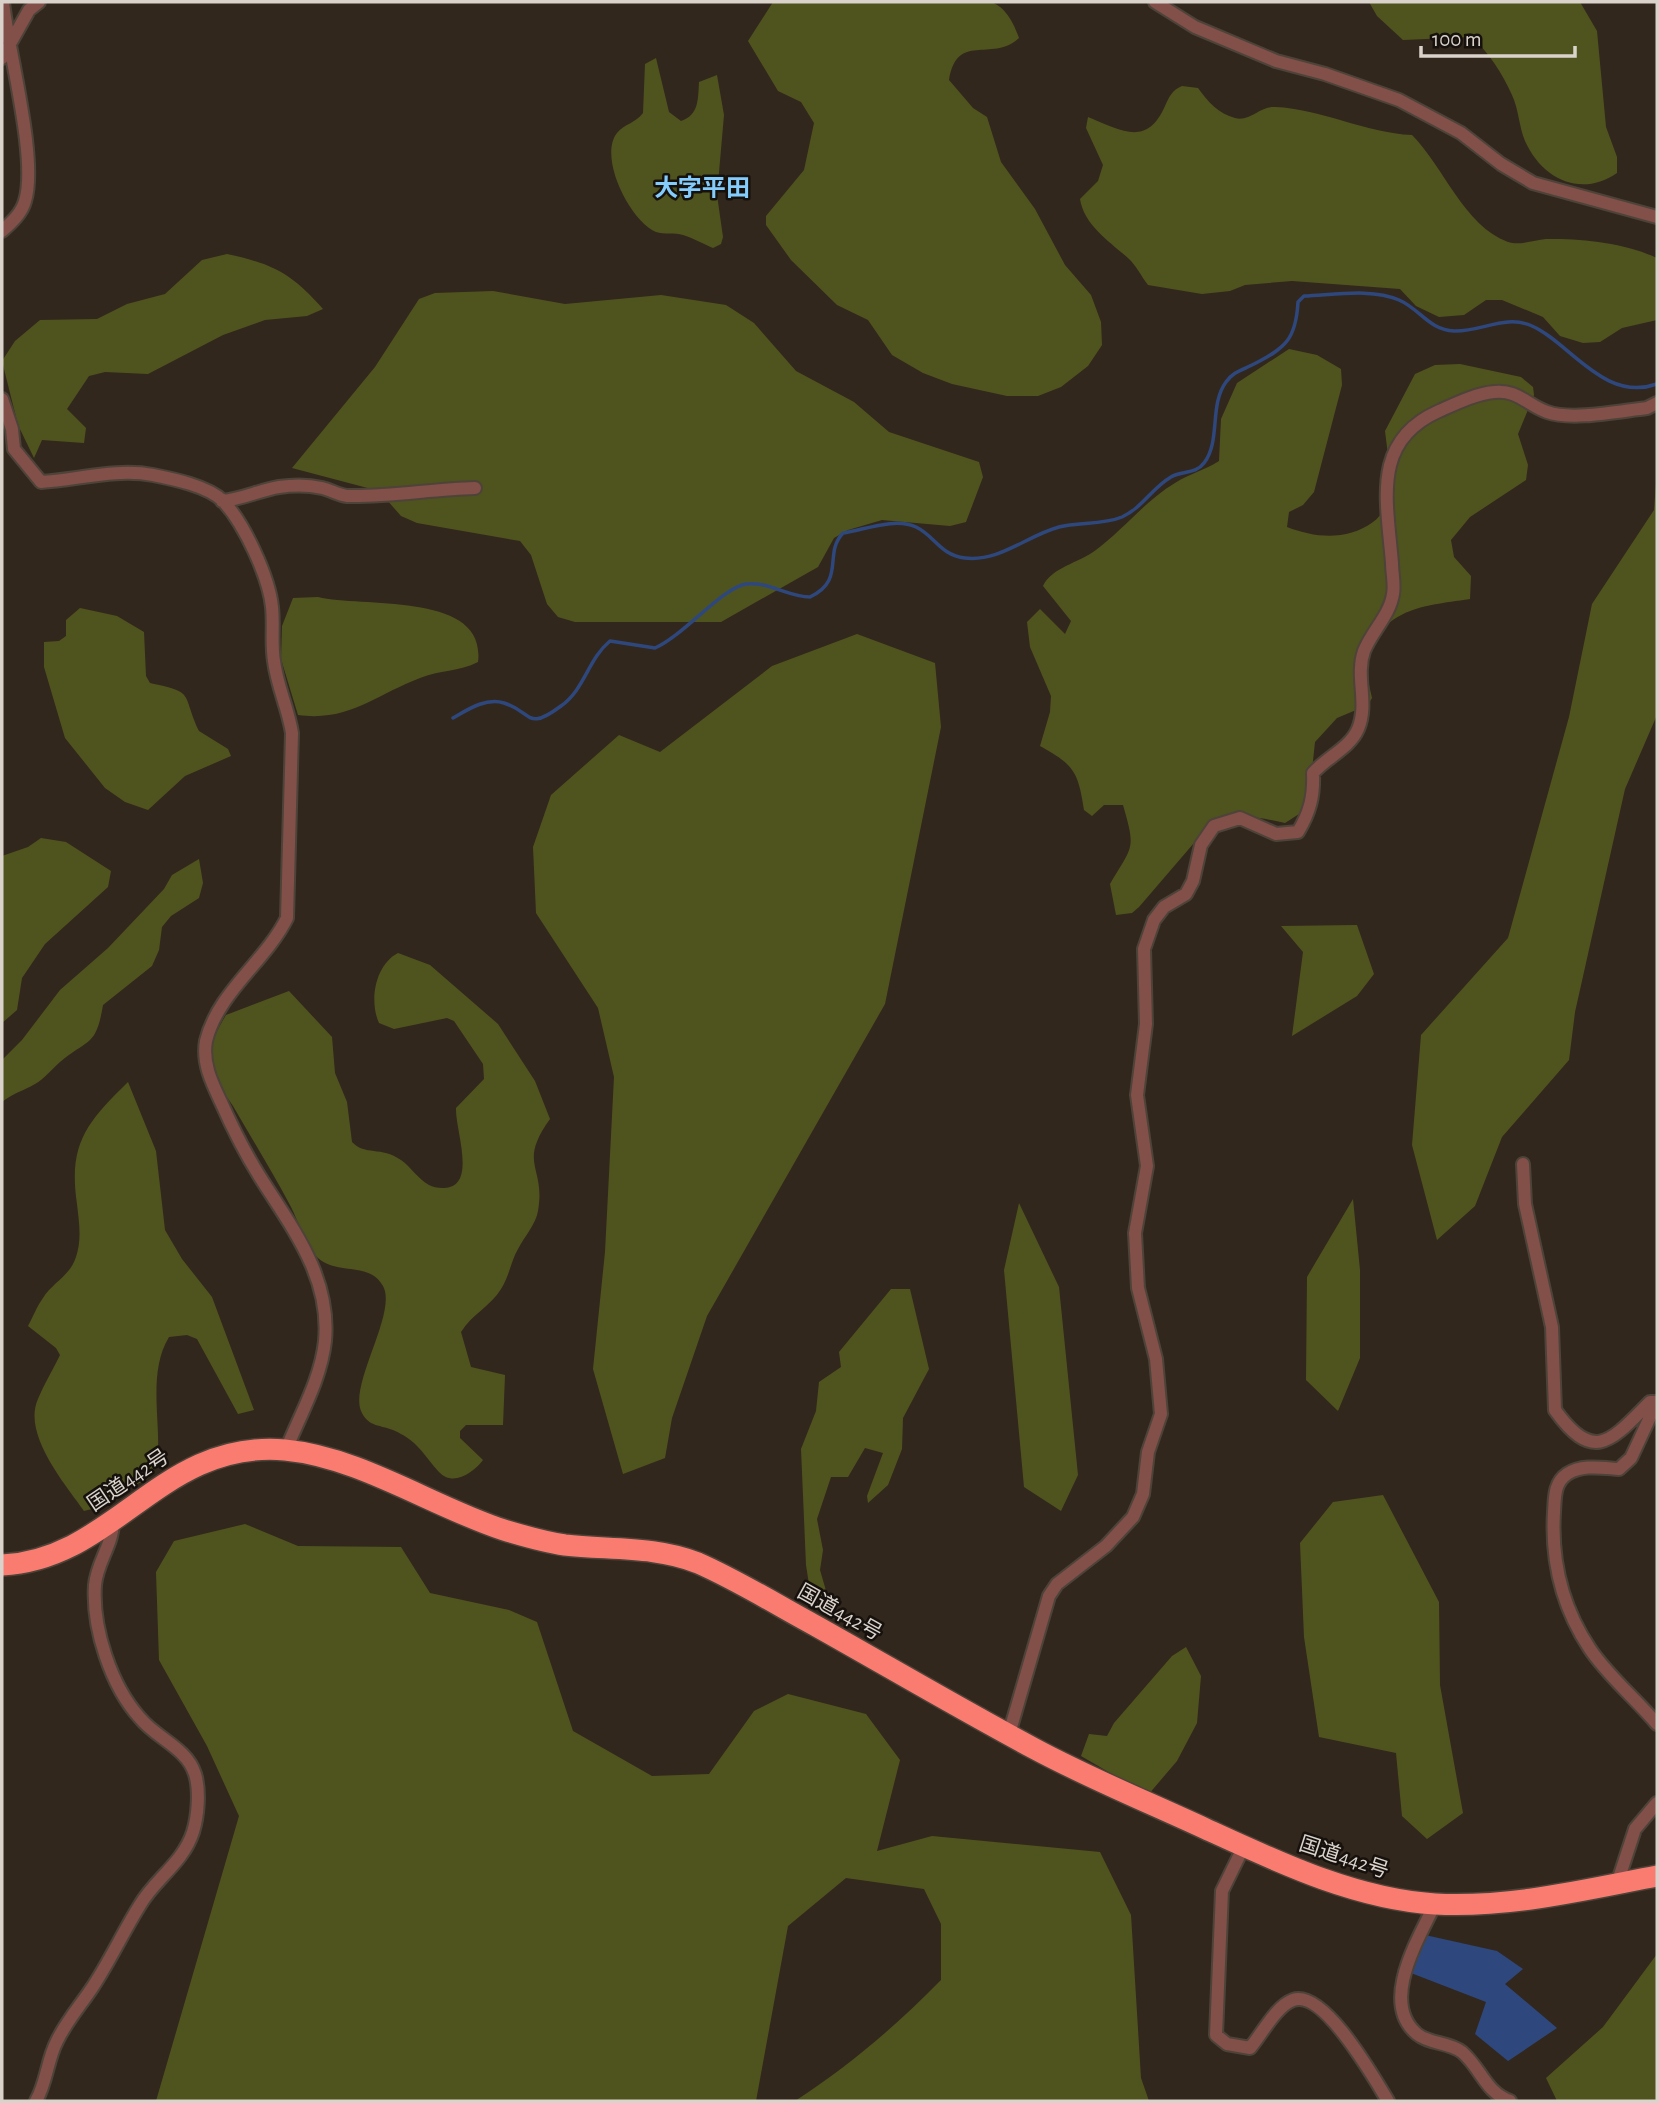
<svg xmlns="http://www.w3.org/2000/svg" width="1659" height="2103" viewBox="0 0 1659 2103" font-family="'Alegreya Sans','Noto Sans JP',sans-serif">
<rect width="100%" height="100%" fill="#32271d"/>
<!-- green -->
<path fill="#4f541e" d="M773,2H991C1006,7 1014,24 1019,38C992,63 957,31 949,80L973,108L987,117L1001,162L1035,209L1065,265L1091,295L1101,322L1102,345L1088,366L1061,387L1038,396H1007L952,384L923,373L892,355L868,320L837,305L791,260L766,225V216L804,170L814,123L801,102L778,91L748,41Z
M1369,2H1580L1597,31L1606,127L1617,157V173C1581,198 1542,179 1525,141C1519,127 1519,110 1512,95C1502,73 1489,52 1471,37L1403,40L1377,16Z
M656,58L669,112L681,121C699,115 698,99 699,82L717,75L724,115L717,195L723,237L721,244L713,248C704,244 693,238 683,235C675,232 664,235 656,232C630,221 598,157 617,133C624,124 636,123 643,113L645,64Z
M1182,86L1198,88C1207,101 1219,114 1235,118C1250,122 1260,106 1275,107C1322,109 1365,133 1412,135C1444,167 1464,226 1508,242C1519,246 1534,240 1546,239C1580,238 1626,243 1657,258V320L1622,328L1600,342L1583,343L1560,336L1543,317L1502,300H1486L1464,315L1439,317L1416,306L1400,289L1292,281L1245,285L1230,291L1202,294L1148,285C1141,276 1136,265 1128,258C1110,242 1084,225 1080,199L1098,181L1103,165L1086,128L1088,117C1122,131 1147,147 1165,106C1169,97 1172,90 1182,86Z
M227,254C273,264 291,273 323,309L307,316L265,320L223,335L148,374L105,372L89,376L67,409L86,428L84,443L42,440L34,458L18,425L2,361L15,341L40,320L97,319L127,304L165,294L202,260Z
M493,291L565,304L661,295L726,305L754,323L796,371L854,402L889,432L979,462L983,477L966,522L950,526L882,520L848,530L834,538L818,567L721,622H575L558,617L547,604L531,555L520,541L417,523L401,516L379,491L292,468L375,367L419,299L435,293Z
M1289,349L1317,355L1341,369L1342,385L1314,492L1303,505L1289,512L1287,527C1315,538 1347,541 1373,522C1381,517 1388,503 1393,495L1385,431L1415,374L1435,365L1460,364L1521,377L1533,387L1534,395L1518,434L1528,465L1526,480L1470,517L1451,540L1454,557L1471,576L1470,599C1415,607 1399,607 1361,650L1372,698L1368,705L1337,718L1315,742L1309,798L1299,814L1285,823C1259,817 1237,813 1212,822L1139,907L1132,913L1116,915L1110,884C1133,845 1136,850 1123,805H1104L1092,816L1084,810C1078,771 1074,765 1040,746L1050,712L1051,696L1030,647L1027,622L1040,609L1065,634L1071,621L1043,586C1052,567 1079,563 1096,550C1123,530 1146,500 1175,483C1189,474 1205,470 1219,461L1221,419L1237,383Z
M1657,470V715L1625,789L1575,1012L1569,1060L1502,1137L1475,1206L1437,1240L1412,1145L1421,1035L1508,938L1569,717L1592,604L1654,510Z
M318,597C363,608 487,591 478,662C459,672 439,670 420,678C375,695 349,722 298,715L281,659L282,626L293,598Z
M80,608L117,616L144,632L146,676L150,683C196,693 181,692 199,731L228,749L231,756L185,776L148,810L125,802L105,788L65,738L44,667V642L59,641L66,636V620Z
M857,634L935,663L941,727L885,1004L707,1316L672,1418L665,1458L623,1474L593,1369L605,1252L614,1077L598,1008L536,913L533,847L551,795L619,735L660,752L772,666Z
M41,838L66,842L111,871L108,887L45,944L22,978L17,1010L2,1023V856L28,847Z
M199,859L203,883L199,898L171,916L162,927L159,950L152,966L103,1005C96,1047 89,1038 60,1062C52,1069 44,1079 35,1084C23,1091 13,1093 2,1102V1060L22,1040L60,990L108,948L164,889L172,875Z
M1357,925L1374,974L1357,996L1292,1036L1303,952L1281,926Z
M398,953L430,965L498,1024L535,1081L550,1119C517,1165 546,1166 538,1211C536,1224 524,1237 518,1249C511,1261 509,1277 501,1289C491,1306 472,1314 461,1332L471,1367L505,1375L503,1425H466L460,1431V1438L483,1460C473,1473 453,1487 439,1472C422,1453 418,1441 393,1430C381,1425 369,1427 362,1413C347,1387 398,1313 383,1286C369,1261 339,1276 318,1258C309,1250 297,1219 291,1207C273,1173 252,1139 233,1106C226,1095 214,1081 212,1069C209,1047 215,1033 226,1015L289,991L332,1037L335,1073L347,1102L352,1142C365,1156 381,1146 401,1160C411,1167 418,1179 429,1185C434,1188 444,1189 450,1187C475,1180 455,1128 456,1108L484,1079L483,1064L454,1021L447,1018L394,1029L379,1023C369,1001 375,965 398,953Z
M128,1082L156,1151L165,1230L182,1259L212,1297L254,1410L238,1414L197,1339L187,1335L169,1337C142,1381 170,1450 151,1475C146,1482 135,1484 128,1488C112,1497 103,1507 84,1511C65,1484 22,1434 38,1399C44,1384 53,1370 60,1355L56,1348L28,1326C33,1317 37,1306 43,1298C53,1282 70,1276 76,1257C82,1239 79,1222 77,1204C68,1144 87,1122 128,1082Z
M1353,1199L1360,1270V1358L1338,1411L1306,1380L1307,1277Z
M1019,1203L1059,1287L1078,1475L1061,1511L1024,1487L1004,1270Z
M891,1289H910L929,1369L903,1418L902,1449L888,1485L868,1503L867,1496L883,1453L865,1448L848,1477H831L817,1519L823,1550L820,1570L831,1608L811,1597L806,1565L801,1449L816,1411L819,1382L841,1367L839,1352Z
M1383,1495L1439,1602L1440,1685L1463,1813L1427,1839L1402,1816L1396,1753L1319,1737L1304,1637L1300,1543L1333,1502Z
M245,1524L298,1546L401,1547L430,1593L509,1610L537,1622L573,1731L652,1776L709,1774L754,1711L788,1694L866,1714L900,1760L877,1851L932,1836L1100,1852L1131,1915L1141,2078L1149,2101H795C849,2066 896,2026 941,1980V1924L924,1889L846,1878L788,1926L756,2101H156L239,1816L207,1746L159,1660L156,1572L174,1541Z
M1186,1647L1201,1676L1197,1723L1177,1761L1148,1795L1081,1756L1089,1734L1107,1736L1114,1723L1172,1656Z
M1657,1954V2101H1557L1546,2078L1603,2027Z"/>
<!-- water -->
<path fill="#2e487e" d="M1425,1935L1497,1951L1523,1969L1505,1984L1557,2028L1508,2061L1475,2034L1486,2002L1411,1973Z"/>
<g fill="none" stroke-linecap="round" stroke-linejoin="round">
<!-- stream -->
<path stroke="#2e487e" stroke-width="3.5" d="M453,718C467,710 486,697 504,703C533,712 526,732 561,706C585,689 588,659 610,641L655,648C684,635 722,588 746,584C767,581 789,597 810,597C846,580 823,554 843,533C864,530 895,517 916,527C935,536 940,555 965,558C1000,562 1026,536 1059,527C1079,522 1103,525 1122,517C1142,508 1152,488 1171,477C1182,470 1195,475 1204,463C1221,441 1209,405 1226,382C1233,372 1242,370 1252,365C1286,348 1296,339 1298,302L1304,296C1333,295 1372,288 1399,300C1420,309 1429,330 1454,331C1481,332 1506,314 1532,326C1569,342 1604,403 1657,384"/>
<!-- street casing -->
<g stroke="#4d4339" stroke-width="16">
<path id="street" d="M1155,2L1195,27L1276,61L1325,74L1399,100L1461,133L1501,164L1533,183L1657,217
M2,58L29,10L39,2
M2,231C11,223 22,213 25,201C38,159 8,50 3,2
M2,399L12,429L14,449L41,482C77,480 116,468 153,475C173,479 208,486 223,501C244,523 269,577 272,607C274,625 271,643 274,661C277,686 288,708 292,733L287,918C265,962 218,992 206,1041C202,1063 212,1083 221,1102C232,1127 245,1153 260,1177C292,1228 331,1277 325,1341C321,1379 300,1415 286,1450
M222,501C243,499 260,490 279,487C292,485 309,485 322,488C331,490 338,495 347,496C391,497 432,489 475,488
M1523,1164L1525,1204L1552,1327L1555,1410C1594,1465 1612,1440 1650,1402H1657
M1657,1411L1651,1415L1631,1458L1619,1469C1603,1468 1582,1464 1567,1474C1554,1483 1555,1497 1554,1512C1551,1561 1562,1607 1590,1649C1608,1676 1636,1699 1657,1724
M1009,1734L1049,1596L1057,1584L1106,1546L1133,1517L1143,1494L1148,1452L1161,1414L1156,1359L1138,1288L1135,1233L1147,1166L1137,1095L1146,1024L1144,949L1154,920L1164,907L1186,894L1193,881L1201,845L1214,826L1240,818L1276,834L1298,832C1310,812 1314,796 1313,773C1327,757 1350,748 1358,729C1369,703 1355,677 1364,651C1372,631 1390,615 1393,594C1395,585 1392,573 1392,563C1387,501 1371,441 1439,411C1457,403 1475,394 1494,392C1517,389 1527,405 1547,412C1572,421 1620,411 1647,408L1657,403
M1244,1846L1222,1891L1216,2035L1227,2044L1250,2048C1262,2034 1276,2006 1293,2000C1324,1989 1374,2078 1388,2101
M1617,1884L1635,1829L1657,1803
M1435,1904C1419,1938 1379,2002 1417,2034C1429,2044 1449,2042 1462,2052C1481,2068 1485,2092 1510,2101
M36,2101C47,2082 47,2060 57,2041C66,2022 80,2006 92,1988C110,1961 123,1932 140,1905C155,1879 183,1863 193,1832C198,1816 200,1790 195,1774C187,1748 156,1738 140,1718C111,1686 92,1628 95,1585C97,1561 114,1544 113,1519"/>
</g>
<!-- highway casing -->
<g stroke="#4d4339" stroke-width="24">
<path id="highway" d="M2,1565C115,1560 161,1439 285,1450C360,1457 433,1507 504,1530C524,1536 544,1542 565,1545C609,1550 656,1546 698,1563C739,1581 777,1605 816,1626C889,1667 962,1710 1035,1749C1091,1779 1150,1803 1206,1829C1278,1862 1355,1899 1435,1904C1510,1908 1584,1890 1657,1876"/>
</g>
<!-- street -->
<use href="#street" stroke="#824f49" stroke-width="12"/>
<!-- highway -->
<use href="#highway" stroke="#fa7c70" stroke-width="21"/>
</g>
<g text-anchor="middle" stroke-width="5" stroke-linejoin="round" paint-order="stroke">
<!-- street labels -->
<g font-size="21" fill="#dad3cc" stroke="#16110d">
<text transform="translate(128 1480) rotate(-34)" y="7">国道442号</text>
<text transform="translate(840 1612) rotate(29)" y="7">国道442号</text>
<text transform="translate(1344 1857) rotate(18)" y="7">国道442号</text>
</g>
<!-- quarter labels -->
<g font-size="24" font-weight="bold" fill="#83ccfc" stroke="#16110d">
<text x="702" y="196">大字平田</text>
</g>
</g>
<!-- border -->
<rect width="1659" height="2103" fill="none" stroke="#dad3cc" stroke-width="7"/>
<!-- scale -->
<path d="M1421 46v10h154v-10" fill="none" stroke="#dad3cc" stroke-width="3.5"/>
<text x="1432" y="46" font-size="21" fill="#dad3cc" stroke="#16110d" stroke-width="5" paint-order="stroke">100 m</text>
</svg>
